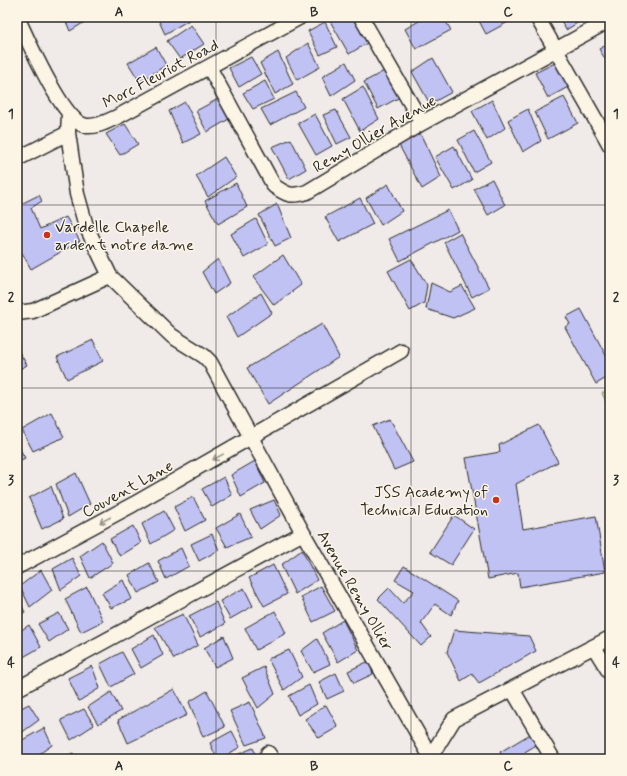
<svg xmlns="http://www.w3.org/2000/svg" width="627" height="776" viewBox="0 0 627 776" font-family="Mynerve,sans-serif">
<rect width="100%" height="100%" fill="#f0ebe8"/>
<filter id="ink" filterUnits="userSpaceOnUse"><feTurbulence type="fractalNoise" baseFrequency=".025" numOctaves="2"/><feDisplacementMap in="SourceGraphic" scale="8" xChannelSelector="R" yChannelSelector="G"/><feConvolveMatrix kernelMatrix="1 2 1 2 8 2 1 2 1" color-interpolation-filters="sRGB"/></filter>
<g filter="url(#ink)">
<!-- green -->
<path fill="#c9df94" stroke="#7a8560" d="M610,390V411L602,393Z"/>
<!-- building -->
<path fill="#c1c2f4" stroke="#2b2b2b" d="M64,17H93L70,31Z
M157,17H187L189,20L165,34Z
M336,17H354L369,42L349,54L330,21Z
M426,17H443L451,30L416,49L405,29Z
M477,17H508L510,21L486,34Z
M559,17H587L566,30Z
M325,22L337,47L320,55L308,31Z
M191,25L204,44L180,59L167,41Z
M308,43L320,67L297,80L286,58Z
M610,43V67L599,49Z
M156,47L166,65L140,82L128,63Z
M278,52L293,84L275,94L260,63Z
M251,57L261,74L239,87L229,68Z
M433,58L452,92L430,104L412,72Z
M346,62L355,80L331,96L322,77Z
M557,62L570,86L548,98L535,73Z
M386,70L400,97L378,109L364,82Z
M265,81L274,99L253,109L243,93Z
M363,87L379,119L360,131L343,99Z
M296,92L304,107L270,125L261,109Z
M564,97L578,123L548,139L535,112Z
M218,99L229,119L207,132L196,111Z
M492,100L505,128L487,140L472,111Z
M185,102L201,134L183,143L169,111Z
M528,109L541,141L523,152L508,120Z
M336,110L351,137L337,144L323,115Z
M315,114L332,146L316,155L298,123Z
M125,124L138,144L120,155L106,134Z
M474,131L491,162L474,172L458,140Z
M420,133L441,177L422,189L399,145Z
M291,139L306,169L289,179L272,147Z
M454,146L472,180L454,190L435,157Z
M224,157L236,177L208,197L196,176Z
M492,179L505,205L488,215L474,189Z
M236,183L247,207L218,224L205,201Z
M388,184L402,211L381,225L366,198Z
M39,195L42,201L31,208L40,229L66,217L80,241L31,269L17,244V202L19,205Z
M360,198L373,224L339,242L325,217Z
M277,204L291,238L275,246L259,215Z
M448,210L458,230L400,261L389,239Z
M256,219L268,244L244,258L231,234Z
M460,233L489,288L472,297L444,242Z
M283,255L301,285L274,305L253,277Z
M218,259L230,283L214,294L202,272Z
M411,259L427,285L424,303L410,311L388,271Z
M431,283L450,292L462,286L475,308L453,318L426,309Z
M261,293L272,313L237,337L226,317Z
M581,309L610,363V376L596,384L565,327L570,324L566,317Z
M322,324L339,357L268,404L247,368Z
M93,340L103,361L67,379L57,357Z
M18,350L27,365L18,370L17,368Z
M52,413L64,437L33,451L22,430Z
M390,419L413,462L394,470L373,426Z
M539,425L558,462L516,484L523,529L596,516L605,572L520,587L518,573L488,579L466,458L500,452L499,445Z
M17,444L25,458L17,462Z
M255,461L265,483L241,497L231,475Z
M76,473L90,504L68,517L56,484Z
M224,477L232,495L212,507L202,489Z
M51,486L63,519L42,529L29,498Z
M193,497L205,520L185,531L174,507Z
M274,500L281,515L260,529L250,510Z
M164,511L174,530L151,544L142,524Z
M240,514L251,537L227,547L216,528Z
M454,515L474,529L451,565L430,552Z
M133,526L141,543L120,556L110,539Z
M212,534L219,550L199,561L191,544Z
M102,541L113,563L90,578L80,556Z
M181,548L189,566L166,579L158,561Z
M302,550L317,580L295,594L281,565Z
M72,558L81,576L61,590L53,569Z
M149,563L159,582L138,593L129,575Z
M273,565L287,594L264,606L249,578Z
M404,566L458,601L451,615L435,604L421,623L431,637L421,646L378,599L389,588L403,603L414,591L395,580Z
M41,570L52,590L30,607L20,586Z
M123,580L132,599L111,608L102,593Z
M321,586L335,611L313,622L301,597Z
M87,587L103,621L81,632L65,599Z
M244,588L253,606L230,619L220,601Z
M17,597L25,612L17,617Z
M216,602L225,624L200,637L189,616Z
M275,611L286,633L256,650L245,628Z
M59,613L68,629L49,642L38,624Z
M183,614L198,645L174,659L155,627Z
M343,620L358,650L338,662L322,633Z
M29,625L41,647L18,660L17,633Z
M454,630L529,636L536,651L479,683L472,674L461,681L447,652Z
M154,635L163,655L141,668L131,649Z
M224,636L233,658L215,667L204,648Z
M317,639L330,664L313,672L301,651Z
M289,650L302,677L284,690L268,659Z
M122,652L134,674L111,687L100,664Z
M369,661L373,674L354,683L348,671Z
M92,666L100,688L79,701L68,678Z
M264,667L275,694L258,708L242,678Z
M336,673L344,691L327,699L319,682Z
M309,685L317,704L298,715L289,696Z
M174,689L187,715L128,743L118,720Z
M207,691L225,727L203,737L189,702Z
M111,692L121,711L98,724L88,707Z
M250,702L266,738L246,745L230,711Z
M29,704L39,720L17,736V710Z
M326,705L338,727L319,738L305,719Z
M84,709L94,725L71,740L61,720Z
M44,728L52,745L32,759H21L17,743Z
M232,731L240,747L220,759H217L210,743Z
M532,733L538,744L513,759H504L500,752Z
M253,748L258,759H227Z
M73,753L77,759H59Z
M319,755L321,759H312Z"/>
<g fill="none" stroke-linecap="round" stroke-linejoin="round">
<!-- street casing -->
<g stroke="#2b2b2b" stroke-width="17">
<path id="street" d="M17,17C28,40 63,123 87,126C98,127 108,121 117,117L300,17
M361,17L422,123
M537,17L610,145
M209,67L274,186C287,195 291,197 307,192L422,123L610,20
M69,115L68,133L77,194L86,226L110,276L172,336L204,356L210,362L303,533L432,759
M17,159L68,133
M17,313L33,311L110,276
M17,567L134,504L401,351
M594,647L610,673
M17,689L303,533
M512,689L553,759
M268,753L272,759
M431,756L454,719L610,638"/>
</g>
<!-- street -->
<use href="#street" stroke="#fcf5e5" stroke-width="14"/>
</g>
<!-- one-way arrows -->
<defs><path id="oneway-shaft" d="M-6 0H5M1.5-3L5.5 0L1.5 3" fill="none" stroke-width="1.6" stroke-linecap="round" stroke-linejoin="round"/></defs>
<g stroke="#949088">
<use href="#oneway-shaft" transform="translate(218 457) rotate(151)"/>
<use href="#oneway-shaft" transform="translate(105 520) rotate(152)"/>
</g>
</g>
<!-- grid -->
<path fill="none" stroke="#2b2b2b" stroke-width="1" stroke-opacity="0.55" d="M216,17V759M411,17V759M17,205H610M17,388H610M17,571H610"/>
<!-- markers -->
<g fill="#c8321e" stroke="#fcf5e5" stroke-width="1.5">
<circle cx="47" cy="235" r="4"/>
<circle cx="496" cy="500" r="4"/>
</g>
<g text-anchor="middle" stroke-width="3" stroke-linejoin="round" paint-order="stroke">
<!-- street labels -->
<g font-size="16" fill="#2b2b2b" stroke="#fcf5e5">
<text transform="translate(160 73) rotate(-28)" y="6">Morc Fleuriot Road</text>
<text transform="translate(374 133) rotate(-30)" y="6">Remy Ollier Avenue</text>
<text transform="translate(127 488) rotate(-29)" y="6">Couvent Lane</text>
<text transform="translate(356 590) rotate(60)" y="6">Avenue Remy Ollier</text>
</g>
<!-- poi labels -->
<g font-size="16" fill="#2b2b2b" stroke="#fcf5e5" text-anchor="start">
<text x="55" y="232">Vardelle Chapelle<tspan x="55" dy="18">ardent notre dame</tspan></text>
<text x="488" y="497" text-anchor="end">JSS Academy of<tspan x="488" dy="18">Technical Education</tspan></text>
</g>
</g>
<!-- margin -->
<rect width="627" height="776" fill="none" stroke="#fcf5e5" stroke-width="44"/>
<rect x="22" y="22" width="583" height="732" fill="none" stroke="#2b2b2b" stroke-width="1.5"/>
<g font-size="13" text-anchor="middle" font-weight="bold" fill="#2b2b2b">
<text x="119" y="16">A</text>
<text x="314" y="16">B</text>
<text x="508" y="16">C</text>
<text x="11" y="118">1</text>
<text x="616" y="118">1</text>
<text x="11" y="301">2</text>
<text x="616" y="301">2</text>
<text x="11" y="484">3</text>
<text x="616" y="484">3</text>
<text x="11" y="667">4</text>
<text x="616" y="667">4</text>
<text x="119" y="770">A</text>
<text x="314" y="770">B</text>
<text x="508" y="770">C</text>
</g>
</svg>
